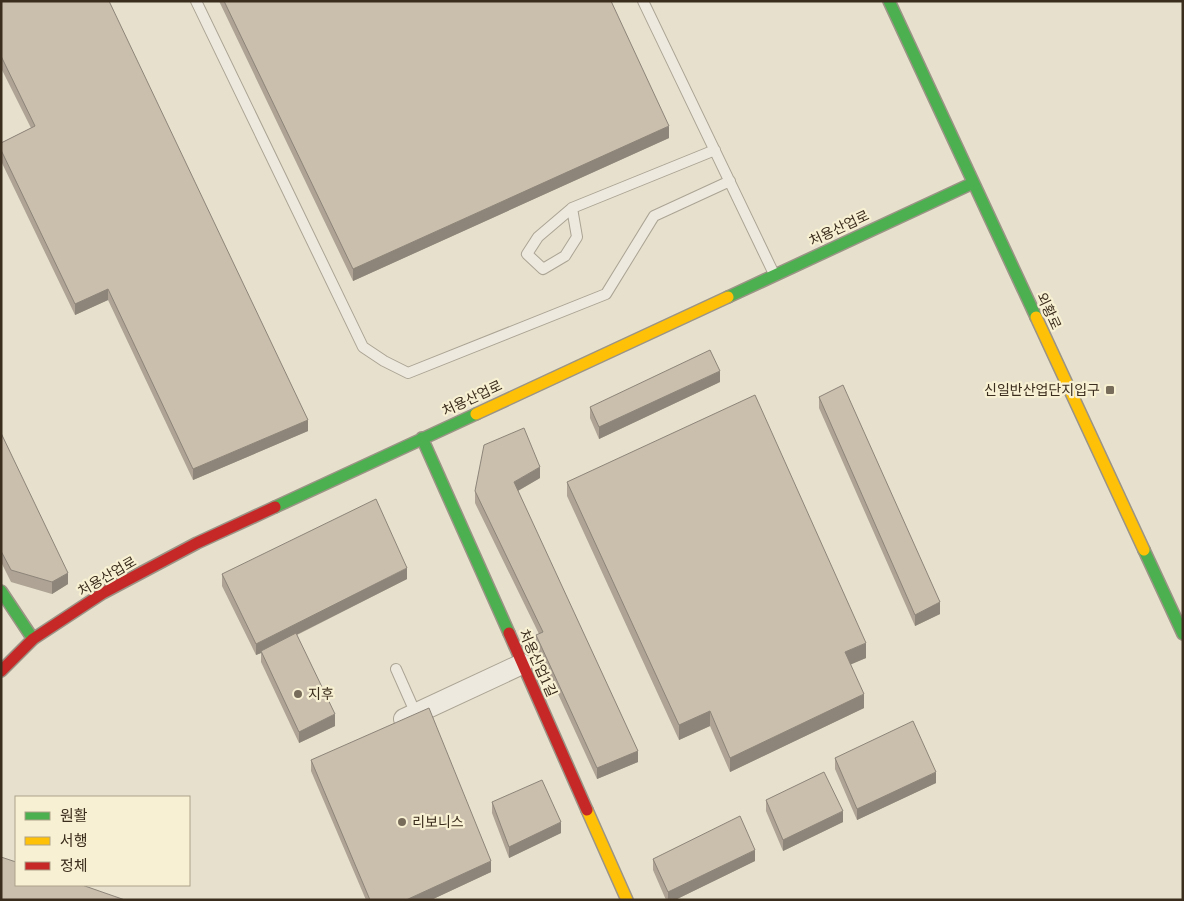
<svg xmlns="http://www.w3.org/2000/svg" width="1184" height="901" viewBox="0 0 1184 901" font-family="'Noto Serif','Noto Sans KR',serif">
<rect width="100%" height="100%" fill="#e6e0cc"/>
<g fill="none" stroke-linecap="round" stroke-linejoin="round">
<!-- lane casing -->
<g stroke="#aba495" stroke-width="12">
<path id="lane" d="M196,1L363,347L384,361L408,373L606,294L654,216L730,181
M643,1L774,274
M572,208L538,237L527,254L543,269L565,256L577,237L572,208L715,150
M396,669L416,714"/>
</g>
<!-- street casing -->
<g stroke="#aba495" stroke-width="22">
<path id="street" d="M404,719L522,664"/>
</g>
<!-- fast casing -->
<g stroke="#9b9486" stroke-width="14">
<path id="fast" d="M889,1L1036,317
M728,297L973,183
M422,438L509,633
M275,507L476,414
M1144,550L1183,634
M1,591L33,639"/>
</g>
<!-- slow casing -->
<g stroke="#9b9486" stroke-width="14">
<path id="slow" d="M1036,317L1144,550
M476,414L728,297
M587,810L627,900"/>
</g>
<!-- jam casing -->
<g stroke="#9b9486" stroke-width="14">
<path id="jam" d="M509,633L587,810
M1,671L33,639L103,593L197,543L275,507"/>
</g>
<!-- lane -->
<use href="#lane" stroke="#eee9de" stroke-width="10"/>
<!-- street -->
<use href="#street" stroke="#eee9de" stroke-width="20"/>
<!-- fast -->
<use href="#fast" stroke="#4caf50" stroke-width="11"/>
<!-- slow -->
<use href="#slow" stroke="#ffc107" stroke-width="11"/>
<!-- jam -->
<use href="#jam" stroke="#c62828" stroke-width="11"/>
</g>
<!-- wall -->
<path fill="#aea395" d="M1,1L308,431L193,480L108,300L75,315L1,161V143L31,128L1,68Z
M219,1H611L669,138L353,281Z
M720,382L599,439L590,418V407Z
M819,397L940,614L915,626L819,408Z
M1,433L68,584L52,594L11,582L1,562Z
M540,478L518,491L638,762L597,779L536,646V635L539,634L475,503V491Z
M567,482L866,658L850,664L864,708L730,772L710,726L679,740L567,496Z
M222,574L407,579L297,635L335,726L299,743L261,662V653L256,655L222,586Z
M835,758L936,783L857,820L835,769Z
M311,760L491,872L431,900H366L311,771Z
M766,800L843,822L783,851L766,811Z
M492,802L561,833L509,858L492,813Z
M653,859L755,861L675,900H666L653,870Z"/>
<!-- shaded-wall -->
<path fill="#8d8579" d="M669,126V138L353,281V269Z
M108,289V300L75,315V304Z
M720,371V382L599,439V427Z
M308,420V431L193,480V469Z
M540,467V478L514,493V482Z
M407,568V579L262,652L261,651V653L256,655V644Z
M68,573V584L52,594V582Z
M940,602V614L915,626V615Z
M866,643V658L845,667V652Z
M864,694V708L730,772V758Z
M710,711V726L679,740V725Z
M335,714V726L299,743V732Z
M638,751V762L597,779V768Z
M936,772V783L857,820V809Z
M843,811V822L783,851V840Z
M561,822V833L509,858V847Z
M755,850V861L675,900H668V892Z
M491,861V872L431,900H406Z"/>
<!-- building -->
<path fill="#cabead" stroke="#8d8579" d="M1,1H109L308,420L193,469L108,289L75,304L1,150V143L35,126L1,56Z
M224,1H611L669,126L353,269Z
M710,350L720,371L599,427L590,407Z
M843,385L940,602L915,615L819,397Z
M755,395L866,643L845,652L864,694L730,758L710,711L679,725L567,482Z
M524,428L540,467L514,482L638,751L597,768L536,635L543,632L475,491L484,445Z
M1,433L68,573L52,582L11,570L1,551Z
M376,499L407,568L256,644L222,574Z
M296,633L335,714L299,732L261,651Z
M429,708L491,861L406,900H370L311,760Z
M913,721L936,772L857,809L835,758Z
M824,772L843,811L783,840L766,800Z
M542,780L561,822L509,847L492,802Z
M740,816L755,850L668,892L653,859Z
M1,857L16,862V885H82L125,900H1Z"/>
<!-- markers -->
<g fill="#776c5a" stroke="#f8f0d2" stroke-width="2">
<rect x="1105" y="385" width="10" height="10" rx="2.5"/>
<circle cx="298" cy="694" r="5"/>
<circle cx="402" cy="822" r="5"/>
</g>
<g text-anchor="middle" stroke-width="4.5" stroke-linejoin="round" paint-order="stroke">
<!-- street labels -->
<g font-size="14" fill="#3b2d1d" stroke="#f8f0d2">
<text transform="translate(839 228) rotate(-25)" y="5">처용산업로</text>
<text transform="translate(1049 311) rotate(65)" y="5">외황로</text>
<text transform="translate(472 398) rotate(-25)" y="5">처용산업로</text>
<text transform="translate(107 576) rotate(-30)" y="5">처용산업로</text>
<text transform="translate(538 663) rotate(66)" y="5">처용산업1길</text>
</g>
<!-- poi labels -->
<g font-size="14" fill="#3b2d1d" stroke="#f8f0d2" text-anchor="start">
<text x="1100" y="395" text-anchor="end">신일반산업단지입구</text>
<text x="308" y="699">지후</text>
<text x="412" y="827">리보니스</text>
</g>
</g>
<!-- border -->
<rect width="1184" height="901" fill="none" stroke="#3b2d1d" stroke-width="5"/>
<!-- legend -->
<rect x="15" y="796" width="175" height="90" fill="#f8f0d2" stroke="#aca28a"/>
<rect x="25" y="812" width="25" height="8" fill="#4caf50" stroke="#aca28a"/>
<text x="60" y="821" font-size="15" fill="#3b2d1d">원활</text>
<rect x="25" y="837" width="25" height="8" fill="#ffc107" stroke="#aca28a"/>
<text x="60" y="846" font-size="15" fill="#3b2d1d">서행</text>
<rect x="25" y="862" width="25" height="8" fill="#c62828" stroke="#aca28a"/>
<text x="60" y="871" font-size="15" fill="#3b2d1d">정체</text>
</svg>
